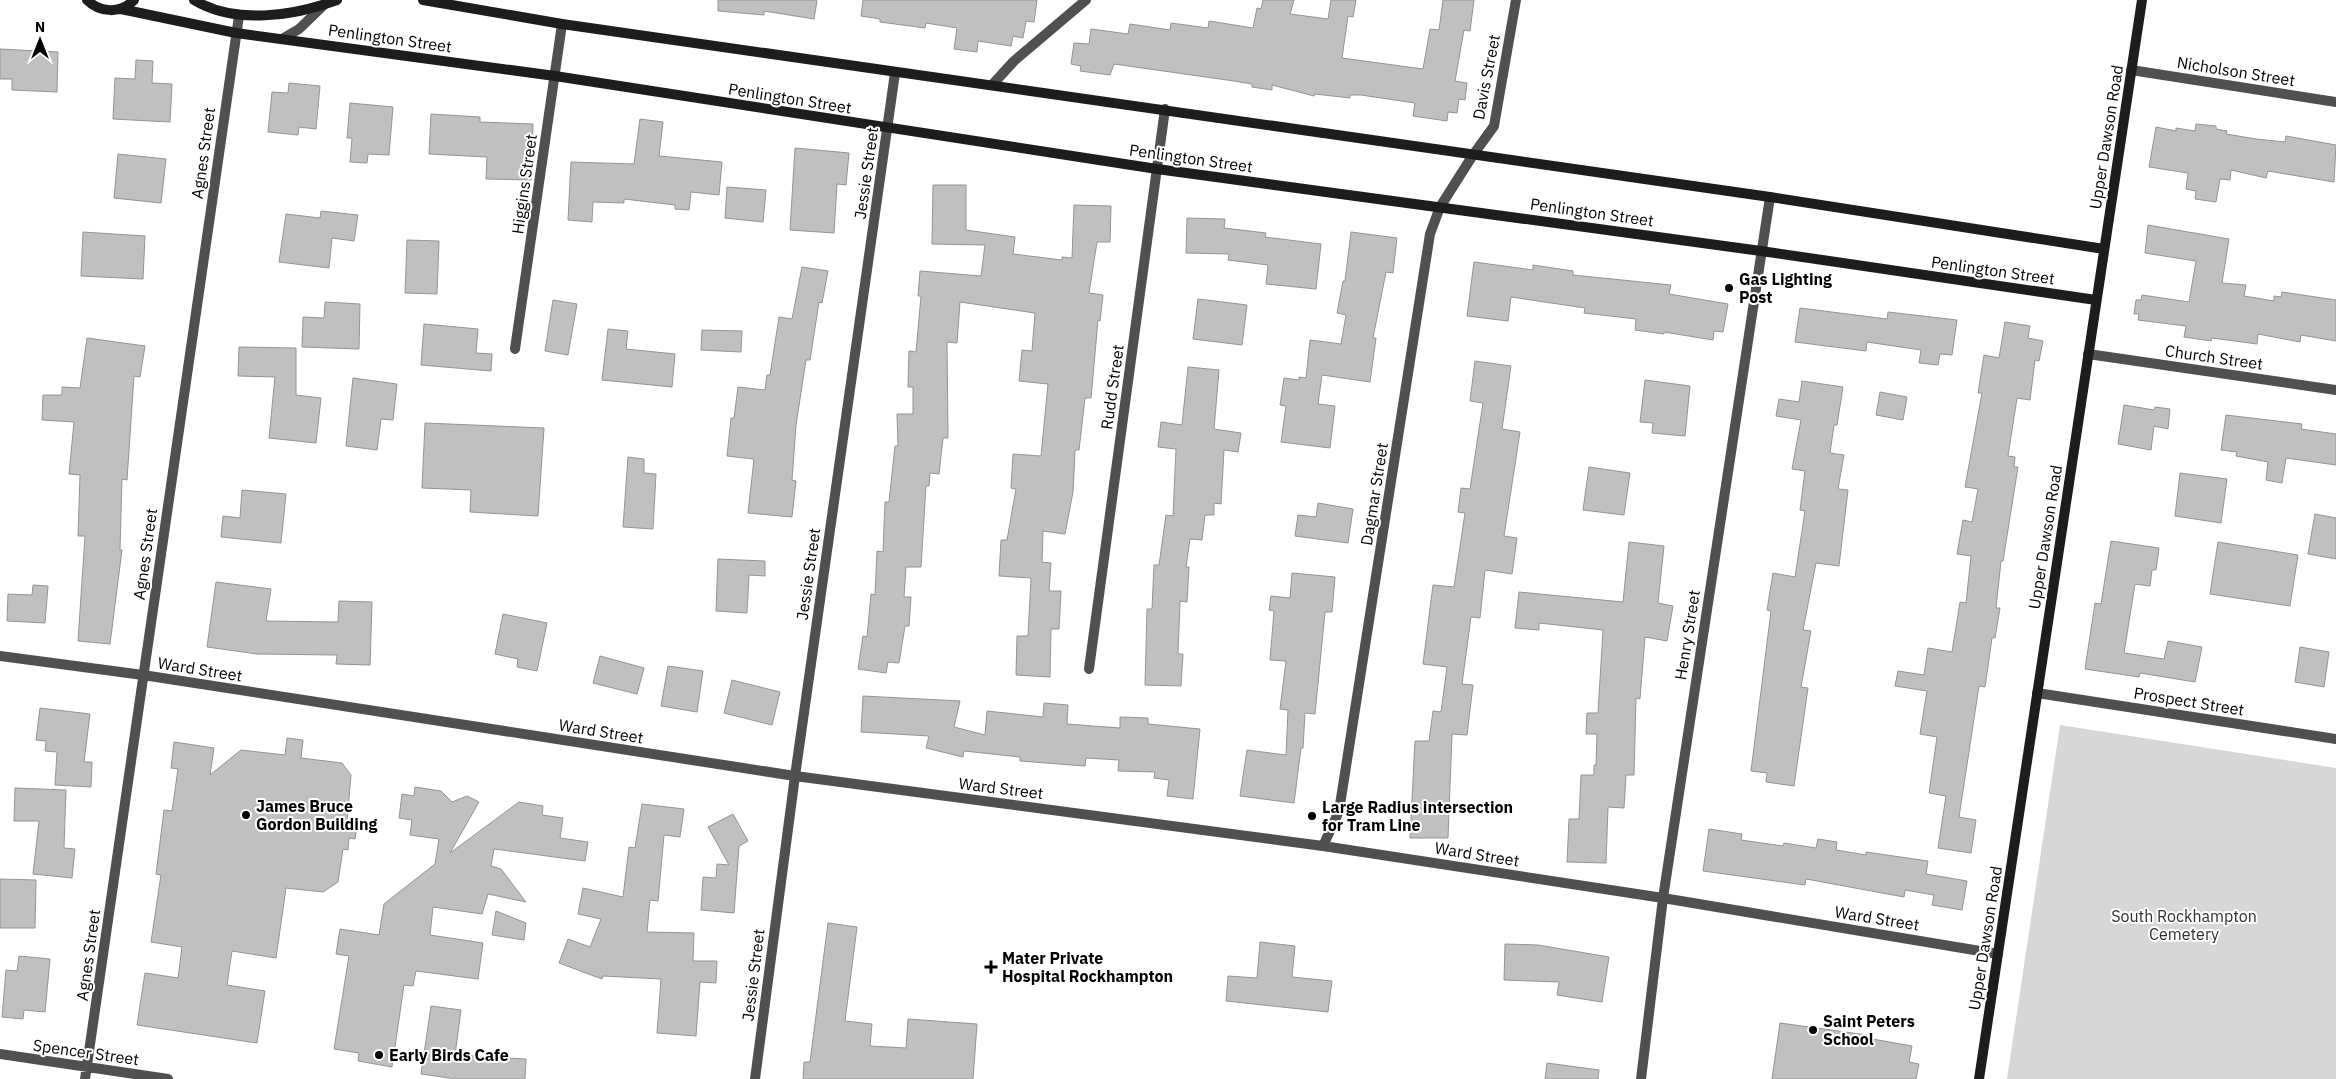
<svg xmlns="http://www.w3.org/2000/svg" width="2336" height="1079" viewBox="0 0 2336 1079" font-family="'IBM Plex Sans',sans-serif">
<rect width="100%" height="100%" fill="#fff"/>
<!-- green -->
<path fill="#d7d7d7" d="M2060,725L2336,768V1079H2007Z"/>
<!-- building -->
<path fill="#c0c0c0" stroke="#949494" d="M718,0H816L817,1L814,19L764,11V15L718,11Z
M863,0H1037L1034,22L1026,21L1023,38L1013,36L1011,46L978,41L977,52L954,49L957,28L926,23L925,28L880,22V19L861,16Z
M1263,0H1294L1290,14L1328,19L1331,0H1356L1353,17L1348,16L1342,58L1423,69L1430,29L1439,30L1443,0H1474L1470,31L1464,30L1455,81L1467,83L1465,100L1459,99L1457,113L1448,112L1447,121L1413,116L1415,103L1361,95H1350V98L1315,94L1314,96L1272,85V90L1252,87V84L1234,81L1114,64L1110,75L1080,71L1081,66L1071,64L1074,43L1089,44L1091,29L1128,34L1130,24L1170,30L1171,23L1208,28L1209,21L1253,28L1257,8L1261,9Z
M0,49L58,52L57,92L12,90V79H0Z
M136,60L153,61L152,83L172,84L170,122L113,119L115,78L135,79Z
M289,83L320,86L316,129L299,127L298,135L268,132L272,92L288,93Z
M350,103L393,107L389,155L368,154L367,163L350,162L352,138H347Z
M431,114L480,117V122L533,124L531,180L486,179L487,157L429,154Z
M640,119L663,122L659,156L722,162L719,195L691,192L689,210L675,209V205L624,199V203L593,202L592,222L568,220L571,162L634,164Z
M2196,124L2216,126V129L2227,131L2226,134L2256,139L2285,142L2286,136L2336,145L2334,182L2268,171L2266,178L2231,170L2230,180L2220,179L2216,202L2195,199L2196,191L2186,189L2188,173L2149,167L2156,127L2176,131V128L2195,131Z
M795,148L849,153L846,185L837,184L834,233L790,230Z
M118,154L166,159L161,203L114,198Z
M933,185H966V230L1015,237L1013,254L1062,260V257L1072,258L1074,205L1111,206L1110,242H1097L1089,293L1103,295L1100,321L1098,320L1091,398H1085L1079,450H1075L1073,492L1065,534L1043,531L1042,562L1051,563L1049,591H1061L1059,629H1051L1050,677L1016,675L1017,636H1028L1031,578L999,576L1001,540H1007L1016,489L1011,488L1013,454L1041,456L1048,384L1019,381L1022,350L1032,351L1035,313L960,302L957,343L947,342L948,438H943L939,474L930,473L929,486H926L921,567H906L904,597H911L909,626H905L899,663L888,662L886,673L858,669L863,636L867,637L871,594L875,595L877,551L883,552L885,502H889L895,446H898L897,414H913V387H908L909,351L916,352L921,296H918L920,271L981,276L985,245L932,244Z
M727,187L766,190L763,222L725,218Z
M321,211L358,215L354,241L332,238L329,268L279,262L286,214L320,218Z
M1187,218L1225,219L1224,228L1266,233L1265,237L1321,244L1316,289L1266,284L1268,265L1228,260L1229,254L1186,253Z
M2148,225L2229,239L2222,283L2246,285L2244,296L2274,301V296L2281,297L2282,292L2336,300V341L2301,335L2300,342L2258,334L2257,344L2212,338L2211,341L2184,337L2186,326L2138,320L2139,314H2134L2136,300H2141L2142,295L2189,302L2196,261L2145,253Z
M83,232L145,236L143,279L81,276Z
M1351,232L1397,238L1393,273L1386,272L1373,338H1376L1370,382L1322,375L1318,404L1335,406L1330,448L1281,442L1286,406L1280,405L1284,378L1299,380V377L1306,378L1310,340L1341,344L1346,315L1337,313L1343,281H1345Z
M407,240L439,241L437,294L405,293Z
M1474,262L1533,270V265L1573,271V275L1671,285L1669,294L1728,304L1723,332L1714,331L1713,340L1664,332V334L1635,330L1636,319L1584,313L1585,308L1511,297L1508,321L1467,316Z
M802,267L828,271L822,303L819,302L810,360H806L796,425L792,480L796,481L792,517L748,513L754,459L727,456L731,418H734L738,387L765,390L767,375H770L779,317L792,319Z
M1198,299L1247,305L1242,345L1193,339Z
M553,300L577,304L568,355L545,351Z
M325,302L360,304L359,349L302,347L303,317L324,318Z
M1800,308L1887,319L1888,312L1957,320L1952,355L1940,354L1938,365L1919,363L1921,350L1867,342L1866,351L1795,342Z
M2005,322L2030,326L2028,338L2043,341L2039,361L2035,360L2030,400L2017,398L2008,456L2015,457L2014,467H2018L2003,561H2001L1996,608H2000L1995,638H1992L1985,687L1979,686L1959,817L1976,820L1971,853L1938,848L1946,796L1929,793L1937,737L1920,734L1927,691L1895,686L1898,671L1924,675L1928,648L1952,652L1960,602L1966,603L1971,556L1957,554L1963,520L1972,522L1978,489L1965,487L1982,393H1978L1984,355L1999,358Z
M424,324L478,329L476,353L492,354L491,371L421,365Z
M608,329L628,331L626,349L675,354L672,387L602,380Z
M702,330L742,331L741,352L701,350Z
M87,338L145,346L140,377L134,376L127,480L122,479L120,550H122L110,644L78,641L85,536H78L80,475L69,474L74,422L42,420L43,395H62V387L80,388Z
M239,347L296,348V395L321,398L316,443L269,438L275,377L238,376Z
M1475,361L1511,366L1502,429L1520,432L1504,536L1517,538L1512,574L1485,570L1480,618L1471,617L1462,684L1473,685L1467,735L1452,734L1448,838H1410L1415,741H1429L1433,711L1441,712L1447,667L1423,664L1433,585L1454,587L1465,513L1458,512L1461,488L1470,489L1483,403L1470,401Z
M1188,367L1219,370L1214,429L1241,433L1238,452L1224,450L1221,504L1214,503V515H1205L1202,540L1190,539L1186,567H1189L1187,602L1180,601L1178,654H1183L1181,686L1145,685L1147,609H1152L1154,565H1159L1166,515L1173,516L1176,449L1158,447L1161,422L1182,425Z
M353,378L397,384L393,420L381,419L377,450L346,446Z
M1645,380L1690,386L1685,436L1652,433L1653,423L1640,422Z
M1802,381L1843,387L1837,425H1834L1830,453L1844,455L1838,489L1848,490L1839,566L1816,563L1803,630L1811,631L1801,687L1808,688L1794,786L1766,782L1767,773L1751,771L1771,611L1767,610L1773,573L1795,577L1805,511L1800,510L1805,471L1792,469L1801,420L1776,416L1779,399L1799,402Z
M1880,392L1907,397L1903,420L1876,415Z
M2124,405L2154,410L2155,407L2170,409L2168,429L2154,426L2151,450L2118,444Z
M2226,415L2302,424L2301,429L2336,434V465L2286,458L2282,483L2266,480L2268,462L2236,456L2237,452L2221,450Z
M425,423L544,428L538,516L470,512L471,490L422,488Z
M628,457L644,459V473L656,474L653,529L623,527Z
M1589,467L1630,473L1624,515L1583,510Z
M2180,473L2227,479L2221,523L2175,516Z
M242,490L286,494L281,543L221,537L223,516L240,518Z
M1318,503L1353,509L1348,543L1295,536L1298,515L1316,517Z
M2315,514L2336,518V559L2308,554Z
M2111,541L2159,548L2156,570H2152L2150,586L2135,584L2124,653L2164,659L2168,641L2202,647L2195,682L2140,673L2139,677L2085,669L2095,603L2101,604Z
M1629,542L1664,546L1658,603L1673,606L1667,641L1645,637L1640,699L1636,698L1634,775H1626L1624,808L1608,807L1606,863L1567,862L1569,819H1579L1581,775H1594V765H1596L1597,734H1586L1587,713H1598L1603,630L1539,623V630L1515,628L1519,592L1623,602Z
M2218,542L2298,555L2290,606L2210,594Z
M718,559L765,561V576L749,575L747,613L716,611Z
M1292,573L1335,577L1332,612H1325L1315,714L1305,713L1303,748H1301L1294,803L1240,796L1247,750L1286,755L1288,710L1280,709L1286,661L1270,660L1274,611L1269,610L1271,596L1290,598Z
M216,582L271,589L266,621L338,622L339,601L372,602L370,665L336,664L337,655L257,654L207,647Z
M33,585L48,586L45,623L7,621L8,594L32,595Z
M503,614L547,623L537,671L517,667L518,659L495,654Z
M2300,647L2329,652L2324,687L2295,682Z
M600,656L644,668L637,694L593,683Z
M668,666L703,671L697,712L661,706Z
M732,680L780,692L772,725L724,713Z
M863,696L960,701L954,727L985,735L987,711L1043,717L1044,703L1068,705L1067,724L1120,728V717L1148,718V724L1200,729L1193,799L1167,796L1169,780L1154,778L1155,772L1118,771L1119,760L1086,758L1085,766L1020,761V757L964,751L963,757L926,748L929,736L861,732Z
M40,708L90,714L84,762H92L91,787L55,785L57,752L45,751L46,741L36,740Z
M287,738L303,740L301,758L342,763L351,775L347,822L357,823L355,839L349,838L348,850L343,849L338,882L323,892L286,888L276,958L232,951L227,985L265,991L257,1043L137,1025L145,973L178,978L182,947L151,942L161,875L156,874L164,810L172,811L178,769L171,768L174,742L214,748L210,775L241,750L285,755Z
M415,787L441,791L452,802L467,796L479,802L450,853L519,802L543,806L542,815L563,818L560,838L588,842L585,861L494,849L491,866L501,869L526,902L488,894L482,914L433,907L430,935L483,943L478,979L416,971L413,986L404,985L392,1067L358,1061L359,1053L334,1049L349,956L336,954L340,929L379,935L384,904L435,864L439,839L410,835L412,820L399,818L402,794L414,796Z
M15,788L66,790L64,848L75,849L72,878L33,874L39,821H14Z
M642,804L684,809L680,837L664,835L658,901L650,900L647,932L694,933L693,961H717L716,983L700,982L696,1036L657,1033L661,979L603,976L602,979L559,963L568,939L590,947L601,919L578,914L583,888L623,897L629,847L635,848Z
M733,814L748,841L739,846L734,913L701,910L703,877L716,878L717,864L729,865L708,827Z
M1709,829L1742,834L1741,840L1783,846L1784,843L1816,848L1818,839L1837,842L1836,850L1866,855V852L1928,861L1926,874L1967,881L1962,910L1932,905L1934,895L1905,890L1904,897L1806,879L1805,885L1703,871Z
M0,879L36,880L35,928H0Z
M496,911L526,923L524,940L492,935Z
M828,923L857,927L845,1021L872,1024L870,1046L906,1048L908,1019L977,1024L973,1079H803L804,1062H810Z
M1260,942L1295,946L1292,977L1332,981L1328,1012L1226,1001L1228,976L1257,978Z
M1505,944L1538,945L1609,957L1602,1002L1557,995L1559,982L1504,980Z
M19,956L50,959L45,1012L24,1010L23,1019L2,1017L6,970L17,971Z
M431,1006L461,1010L455,1055L526,1059L525,1079H456L421,1074Z
M1780,1023L1867,1035V1038L1912,1046L1909,1062L1919,1064L1916,1079H1772Z
M1547,1063L1599,1070L1598,1079H1545Z"/>
<g fill="none" stroke-linecap="round" stroke-linejoin="round">
<!-- street -->
<path stroke="#505050" stroke-width="10" d="M282,39L299,29L325,4
M2131,70L2336,102
M992,85L1014,61L1086,0
M515,349L562,24
M2088,354L2336,390
M0,656L143,675L795,776L1323,846L1663,898L1998,954
M1089,669L1165,109
M2037,693L2336,739
M1323,846L1339,811L1430,234L1440,207L1473,155L1494,126L1516,0
M0,1054L168,1079
M85,1079L239,16
M755,1079L795,776L895,73
M1641,1079L1663,898L1770,197"/>
<!-- secondary -->
<path stroke="#1d1d1d" stroke-width="10" d="M87,0C100,13 121,14 134,0
M194,0C235,25 294,16 337,0
M423,0L562,24L1770,197L2104,249
M121,9L236,33L555,76L1157,169L1761,251L2096,300
M1979,1079L2142,0"/>
</g>
<!-- markers -->
<g fill="#000" stroke="#fff" stroke-width="2">
<circle cx="1729" cy="288" r="5"/>
<circle cx="246" cy="815" r="5"/>
<circle cx="1312" cy="816" r="5"/>
<path d="M988.5 959.5h5v5h5v5h-5v5h-5v-5h-5v-5h5z"/>
<circle cx="1813" cy="1030" r="5"/>
<circle cx="379" cy="1055" r="5"/>
</g>
<g text-anchor="middle" stroke-width="4" stroke-linejoin="round" paint-order="stroke">
<!-- street labels -->
<g font-size="16" fill="#000" stroke="#fff">
<text transform="translate(390 38) rotate(8)" y="6">Penlington Street</text>
<text transform="translate(2236 71) rotate(9)" y="6">Nicholson Street</text>
<text transform="translate(1486 77) rotate(-79)" y="6">Davis Street</text>
<text transform="translate(790 98) rotate(9)" y="6">Penlington Street</text>
<text transform="translate(2106 137) rotate(-81)" y="6">Upper Dawson Road</text>
<text transform="translate(203 153) rotate(-82)" y="6">Agnes Street</text>
<text transform="translate(1191 158) rotate(8)" y="6">Penlington Street</text>
<text transform="translate(866 173) rotate(-82)" y="6">Jessie Street</text>
<text transform="translate(524 184) rotate(-82)" y="6">Higgins Street</text>
<text transform="translate(1592 212) rotate(8)" y="6">Penlington Street</text>
<text transform="translate(1993 270) rotate(8)" y="6">Penlington Street</text>
<text transform="translate(2214 357) rotate(8)" y="6">Church Street</text>
<text transform="translate(1112 387) rotate(-82)" y="6">Rudd Street</text>
<text transform="translate(1374 494) rotate(-81)" y="6">Dagmar Street</text>
<text transform="translate(2045 537) rotate(-81)" y="6">Upper Dawson Road</text>
<text transform="translate(145 554) rotate(-82)" y="6">Agnes Street</text>
<text transform="translate(808 574) rotate(-82)" y="6">Jessie Street</text>
<text transform="translate(1687 635) rotate(-81)" y="6">Henry Street</text>
<text transform="translate(200 669) rotate(9)" y="6">Ward Street</text>
<text transform="translate(2189 701) rotate(9)" y="6">Prospect Street</text>
<text transform="translate(601 731) rotate(9)" y="6">Ward Street</text>
<text transform="translate(1001 788) rotate(7)" y="6">Ward Street</text>
<text transform="translate(1477 854) rotate(9)" y="6">Ward Street</text>
<text transform="translate(1877 918) rotate(9)" y="6">Ward Street</text>
<text transform="translate(1985 938) rotate(-81)" y="6">Upper Dawson Road</text>
<text transform="translate(88 955) rotate(-82)" y="6">Agnes Street</text>
<text transform="translate(753 975) rotate(-83)" y="6">Jessie Street</text>
<text transform="translate(86 1052) rotate(8)" y="6">Spencer Street</text>
</g>
<!-- poi labels -->
<g font-size="16" font-weight="bold" fill="#000" stroke="#fff" text-anchor="start">
<text x="1739" y="285">Gas Lighting<tspan x="1739" dy="18">Post</tspan></text>
<text x="256" y="812">James Bruce<tspan x="256" dy="18">Gordon Building</tspan></text>
<text x="1322" y="813">Large Radius intersection<tspan x="1322" dy="18">for Tram Line</tspan></text>
<text x="1002" y="964">Mater Private<tspan x="1002" dy="18">Hospital Rockhampton</tspan></text>
<text x="1823" y="1027">Saint Peters<tspan x="1823" dy="18">School</tspan></text>
<text x="389" y="1061">Early Birds Cafe</text>
</g>
<!-- park labels -->
<g font-size="16" fill="#2e2e2e" stroke="#fff">
<text x="2184" y="922">South Rockhampton<tspan x="2184" dy="18">Cemetery</tspan></text>
</g>
</g>
<!-- north arrow -->
<g transform="translate(40 40)" stroke="#ffffff" stroke-width="4" paint-order="stroke">
<path d="M0-4L9 19L0 12L-9 19Z" fill="#000000"/>
<text y="-8" font-size="14" font-weight="bold" text-anchor="middle" fill="#000000">N</text>
</g>
</svg>
